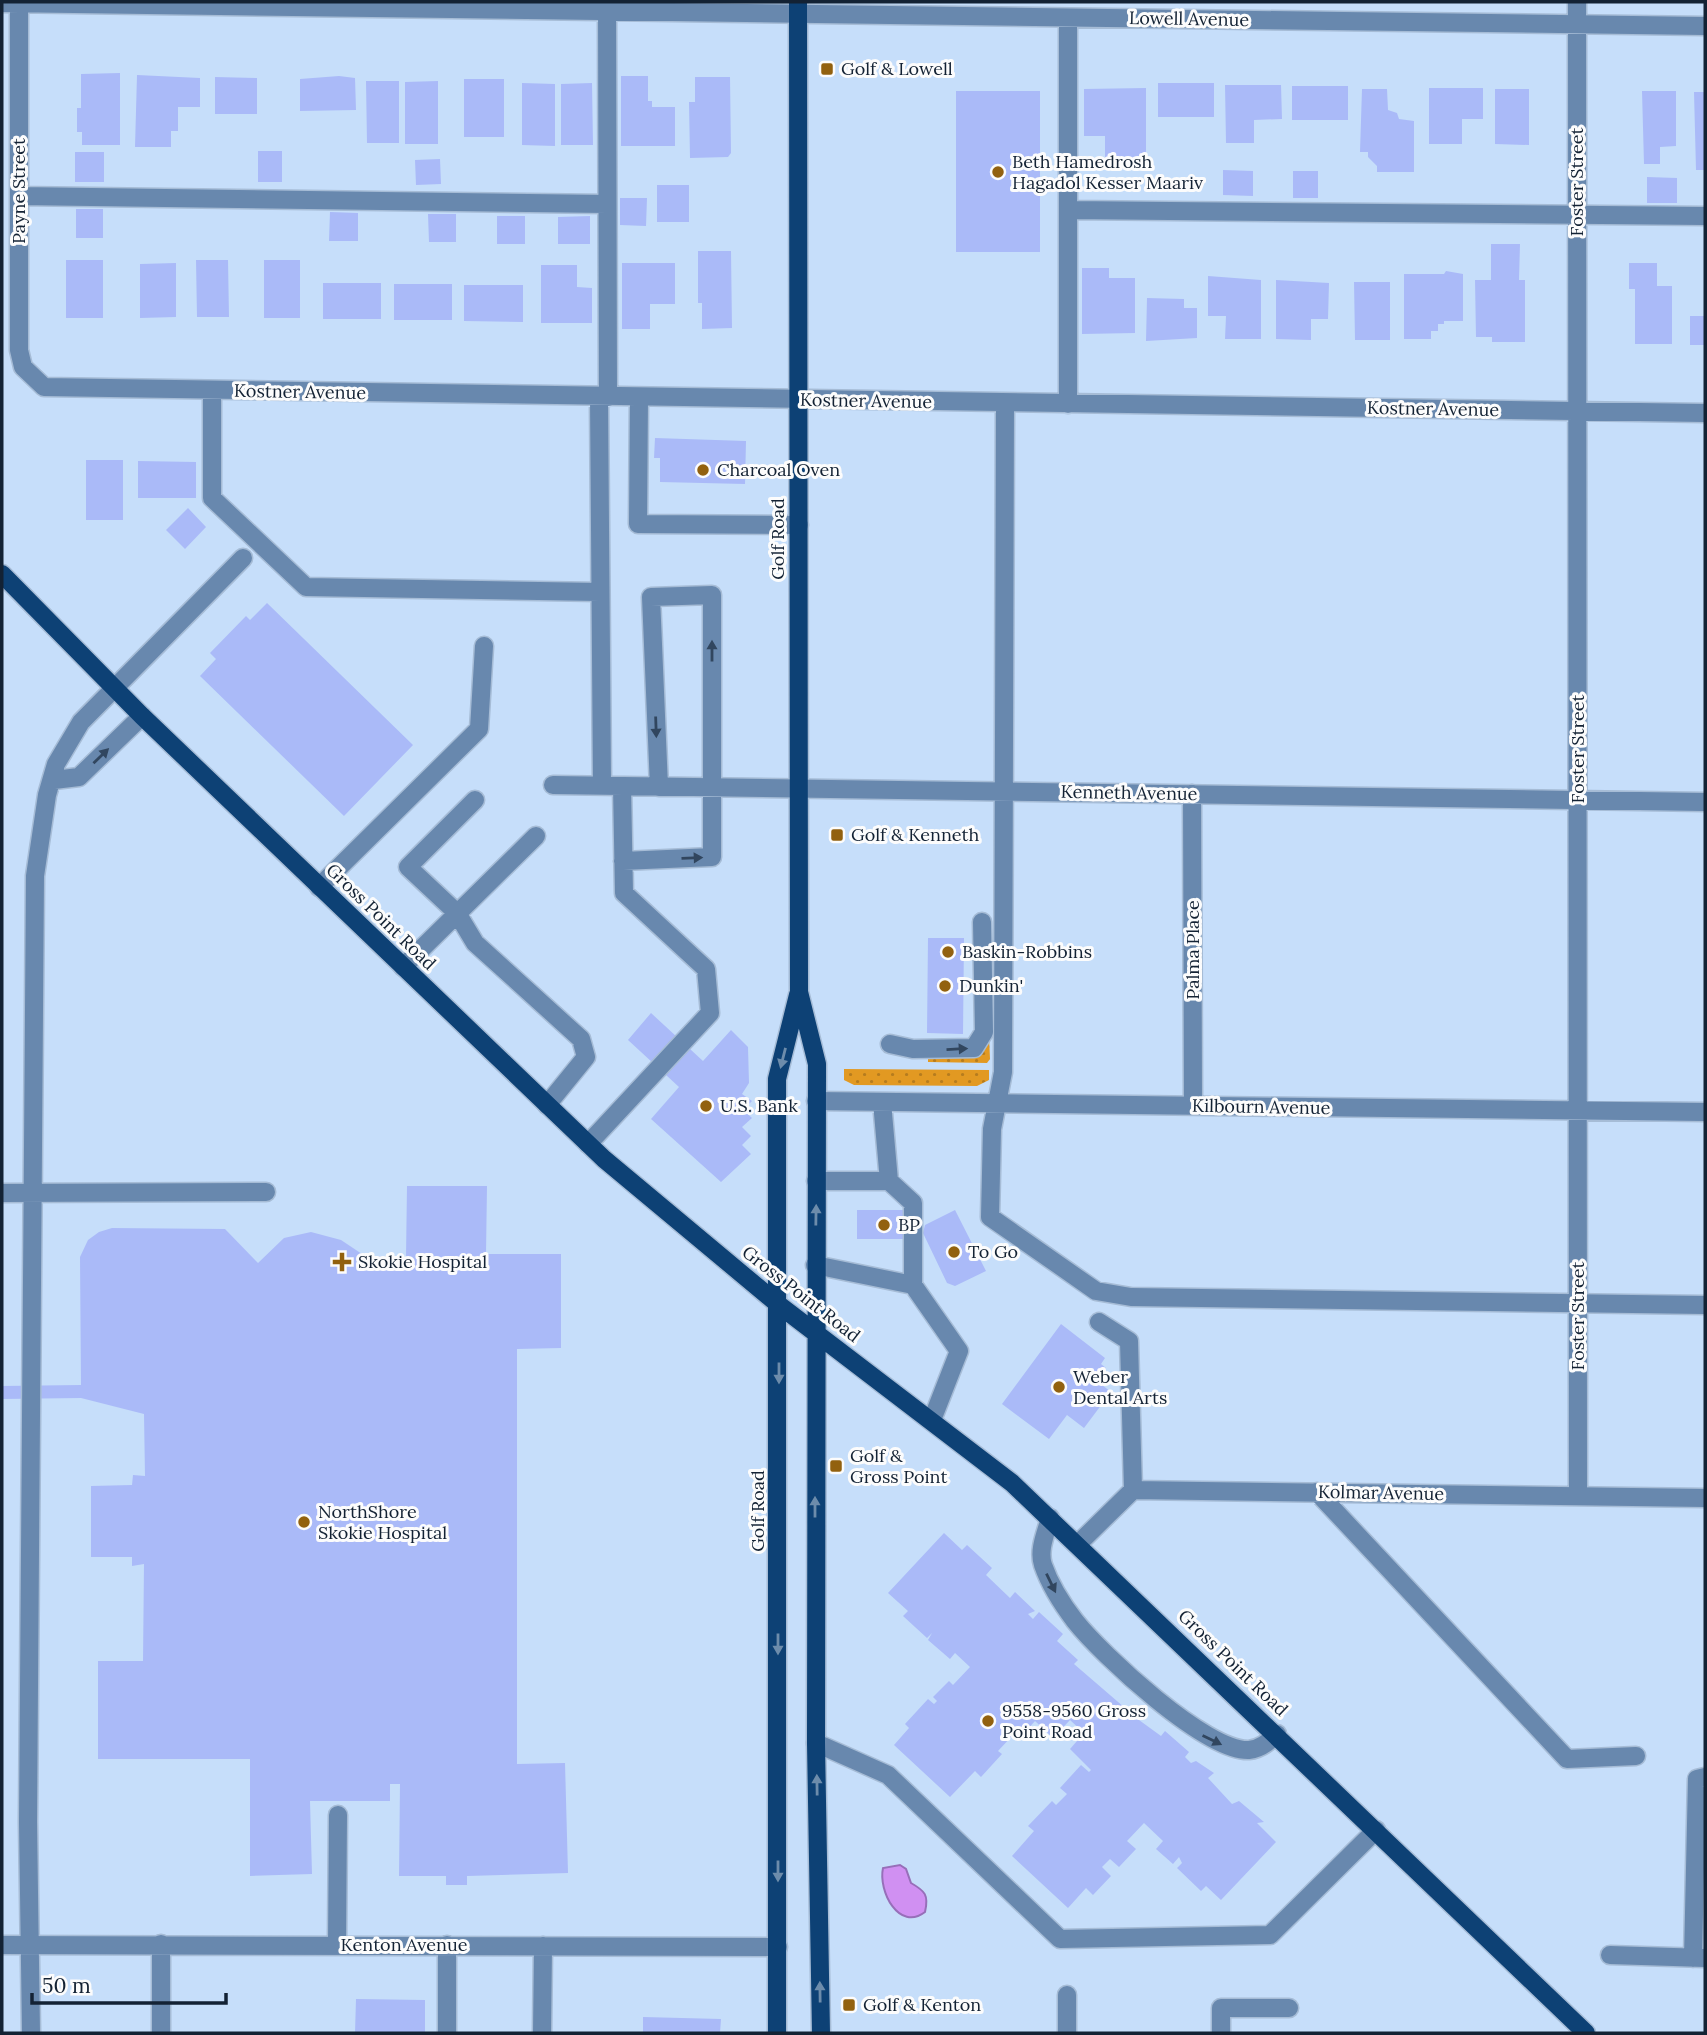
<svg xmlns="http://www.w3.org/2000/svg" width="1707" height="2035" viewBox="0 0 1707 2035" font-family="Lora,serif">
<defs>
<pattern id="grass-dots" width="8" height="8" patternUnits="userSpaceOnUse" patternTransform="scale(1.75)"><rect width="8" height="8" fill="#e29922"/><path d="M2 2h.1M6 6h.1" fill="none" stroke="#b67c1e" stroke-width="1.8" stroke-linecap="round"/></pattern>
</defs>
<rect width="100%" height="100%" fill="#c6defa"/>
<!-- grass -->
<path fill="url(#grass-dots)" d="M989,1037L990,1059L987,1063L928,1062V1054Z
M844,1069L989,1070V1080L977,1086L854,1085L844,1080Z"/>
<!-- water -->
<path fill="#d090f2" stroke="#976fb9" stroke-width="2" d="M900,1865L906,1869L911,1883C925,1891 929,1895 925,1912C899,1932 878,1891 883,1868Z"/>
<!-- building -->
<path fill="#aabaf8" d="M120,73V145H82V132H77V108H81V74Z
M137,75L200,78V107H178V131H171V147H135Z
M339,76L355,78L356,110L300,111V79Z
M621,76H648V101H652V107H675V146H621Z
M215,77L257,78V114H215Z
M695,77H730L731,153L728,157L690,158L689,102H695Z
M464,79H504V137H464Z
M366,81H399V143H367Z
M438,81V144H405V82Z
M522,83L555,84V146L522,145Z
M592,83L593,145H561V84Z
M1158,83H1214V117H1158Z
M1225,85H1281L1282,119L1254,120V143H1226Z
M1292,86H1348V120H1292Z
M1146,88V169H1105V136H1084V89Z
M1429,88H1483V119H1462V144H1429Z
M1362,89H1387L1388,110L1397,113L1399,119L1414,121V172H1377V166L1368,157V152H1360Z
M1495,89H1529V145L1495,144Z
M956,91H1040V252H956Z
M1642,91H1676V146L1660,147V164H1644Z
M1694,92H1705V170H1696Z
M258,151H282V182H258Z
M75,152H104V182H75Z
M440,159L441,184L416,185L415,160Z
M1223,170L1253,171V196L1223,195Z
M1293,171H1318V198H1293Z
M1647,177L1677,178V203H1647Z
M657,185H689V222H657Z
M620,198H647L646,226L620,225Z
M76,209H103V238H76Z
M330,212L358,213V241H329Z
M428,214H456V242H429Z
M497,216H525V244H497Z
M590,216V244H558V217Z
M1491,244H1520L1519,280H1525V342H1492V337H1476L1475,280H1491Z
M698,251H731L732,328L702,329V303H698Z
M66,260H103V318H66Z
M196,260H228L229,317H197Z
M264,260H300V318H264Z
M176,263V317L140,318V264Z
M622,263H675V304H650V329H622Z
M1629,263H1657V286H1672V344H1635V289H1629Z
M541,265H577V287L592,288V323H541Z
M1082,268H1109V278H1135V333L1082,334Z
M1446,271L1463,274V321H1444V324H1438V331H1431V339H1404V274H1444Z
M1208,276L1261,280V339H1225L1226,316H1208Z
M1276,280L1329,283L1328,319H1311V340L1276,339Z
M1354,282H1390V340H1355Z
M323,283H381V319H323Z
M394,284H452V320H394Z
M464,285H523V322L464,321Z
M1147,298L1184,299V308H1197V338L1146,341Z
M1690,316H1705V345H1690Z
M655,438L746,441L745,484L660,482V458H654Z
M86,460H123V520H86Z
M138,461L196,462V498H138Z
M188,508L206,527L185,549L166,530Z
M267,603L413,745L344,816L200,676L216,659L210,653L246,616L250,620Z
M928,938H964L963,1034L927,1033Z
M651,1013L703,1061L731,1030L748,1047L749,1083L742,1094L752,1101L743,1110L752,1118L742,1127L751,1136L742,1145L751,1154L721,1182L651,1119L679,1087L628,1040Z
M407,1186H487L486,1254H561V1348L517,1349V1764L565,1763L568,1873L467,1876V1885H446V1876H399L400,1784H390V1801H310L312,1874L250,1876V1759H98V1661H143L144,1564L132,1566V1557H91V1486L132,1485L133,1475L145,1476L144,1414L81,1398L2,1399V1386L81,1385L80,1257L88,1240L99,1232L112,1228L225,1229L258,1263L284,1238L311,1232L341,1240L365,1256L406,1257Z
M857,1210H911L910,1239H857Z
M955,1210L986,1271L955,1286L947,1283L923,1233L925,1225Z
M1061,1324L1105,1358L1101,1364L1106,1368L1097,1381L1111,1392L1084,1428L1067,1415L1049,1439L1002,1404Z
M944,1533L962,1550L967,1545L992,1568L986,1575L1010,1598L1015,1592L1035,1611L1028,1614L1033,1619L1039,1612L1063,1634L1057,1641L1078,1660L1074,1664L1139,1720L1161,1736L1165,1731L1189,1752L1185,1757L1191,1763L1196,1761L1214,1773L1208,1778L1232,1804L1239,1801L1264,1822L1257,1823L1276,1842L1221,1900L1206,1886L1201,1891L1177,1868L1182,1863L1179,1857L1173,1864L1156,1849L1163,1841L1144,1823L1127,1841L1136,1849L1119,1867L1110,1859L1102,1867L1111,1876L1093,1895L1086,1888L1068,1908L1012,1856L1034,1831L1028,1826L1052,1801L1056,1805L1067,1794L1060,1788L1081,1765L1089,1772L1091,1770L1070,1749L1084,1733L1070,1720L1053,1738L1035,1721L1017,1741L1012,1736L998,1751L1002,1754L981,1777L975,1771L950,1797L894,1745L909,1728L905,1724L928,1699L934,1704L937,1701L933,1697L949,1681L953,1685L970,1667L955,1653L950,1659L928,1640L932,1633L927,1638L903,1616L908,1611L888,1593Z
M356,1999L425,2000V2033H355Z
M643,2017L721,2019L720,2033H643Z"/>
<g fill="none" stroke-linecap="round" stroke-linejoin="round">
<!-- minor casing -->
<g stroke="#a6bcd6" stroke-width="21">
<path id="minor" d="M19,2V350L23,367L44,387L1705,413
M607,2L608,397
M1577,2L1578,1496
M2,3L1705,26
M19,196L607,204
M1069,210L1705,216
M212,391V498L306,587L600,592
M599,397L602,786
M639,397L638,524L799,525
M1005,403L1003,1072L992,1129L990,1217L1096,1291L1131,1297L1705,1305
M1068,404V18
M54,780L79,777L142,716
M553,785L1705,802
M1192,794L1193,1106
M475,800L408,867L457,913L475,943L581,1039L586,1057L547,1105
M623,861L712,857V595L651,597L659,787
M319,887L479,729L484,646
M403,967L536,836
M890,1044L913,1049L974,1048L984,1032L982,922
M816,1101L1705,1112
M882,1102L889,1181
M588,1144L710,1013L706,969L624,893L622,786
M816,1181H889L913,1203V1285L959,1351L932,1420
M2,1193L266,1192
M815,1265L913,1285
M1099,1322L1129,1341L1133,1490
M1317,1492L1567,1759L1636,1756
M1050,1518C1046,1533 1038,1550 1043,1565C1050,1585 1062,1604 1075,1621C1102,1655 1206,1752 1249,1750C1260,1749 1269,1742 1277,1734
M1078,1544L1133,1490L1705,1498
M816,1743L888,1775L1060,1939L1270,1935L1376,1830
M161,1944V2033
M2,1945L778,1947
M337,1945L338,1815
M1610,1955L1705,1958
M1693,1958L1697,1779L1705,1777
M31,2033L28,1822L35,876L47,795L56,764L81,722L243,558
M447,2033V1945
M542,2033L543,1946
M1067,2033V1995
M1221,2033V2008H1289"/>
</g>
<!-- major casing -->
<g stroke="#a6bcd6" stroke-width="21">
<path id="major" d="M798,2L799,992L817,1064L816,1743L821,2033
M2,574L142,716L604,1159L779,1305L1012,1483L1586,2033
M777,2033V1079L798,995"/>
</g>
<!-- minor -->
<use href="#minor" stroke="#6888ae" stroke-width="18"/>
<!-- major -->
<use href="#major" stroke="#0d4175" stroke-width="18"/>
</g>
<!-- one-way arrows -->
<defs><path id="oneway-solid" d="M-6-.8H1V-3.2L6.5 0L1 3.2V.8H-6Z" transform="scale(1.75)"/></defs>
<g fill="#31465f">
<use href="#oneway-solid" transform="translate(712 651) rotate(-90)"/>
<use href="#oneway-solid" transform="translate(656 727) rotate(88)"/>
<use href="#oneway-solid" transform="translate(101 756) rotate(-44)"/>
<use href="#oneway-solid" transform="translate(692 858) rotate(-2)"/>
<use href="#oneway-solid" transform="translate(957 1049) rotate(-3)"/>
<use href="#oneway-solid" transform="translate(1051 1583) rotate(64)"/>
<use href="#oneway-solid" transform="translate(1212 1740) rotate(26)"/>
</g>
<g fill="#6d8cab">
<use href="#oneway-solid" transform="translate(783 1058) rotate(104)"/>
<use href="#oneway-solid" transform="translate(816 1215) rotate(-89)"/>
<use href="#oneway-solid" transform="translate(779 1373) rotate(90)"/>
<use href="#oneway-solid" transform="translate(815 1507) rotate(-90)"/>
<use href="#oneway-solid" transform="translate(778 1644) rotate(90)"/>
<use href="#oneway-solid" transform="translate(817 1785) rotate(-91)"/>
<use href="#oneway-solid" transform="translate(778 1871) rotate(90)"/>
<use href="#oneway-solid" transform="translate(820 1992) rotate(-91)"/>
</g>
<!-- markers -->
<g fill="#92610f" stroke="#fcfcfc" stroke-width="2.5">
<rect x="820" y="62" width="14" height="14" rx="3.5"/>
<circle cx="998" cy="172" r="7"/>
<circle cx="703" cy="470" r="7"/>
<rect x="830" y="828" width="14" height="14" rx="3.5"/>
<circle cx="948" cy="952" r="7"/>
<circle cx="945" cy="986" r="7"/>
<circle cx="706" cy="1106" r="7"/>
<circle cx="884" cy="1225" r="7"/>
<circle cx="954" cy="1252" r="7"/>
<path d="M338.5 1251.5h7v7h7v7h-7v7h-7v-7h-7v-7h7z"/>
<circle cx="1059" cy="1387" r="7"/>
<rect x="829" y="1459" width="14" height="14" rx="3.5"/>
<circle cx="304" cy="1522" r="7"/>
<circle cx="988" cy="1721" r="7"/>
<rect x="842" y="1998" width="14" height="14" rx="3.5"/>
</g>
<g text-anchor="middle" stroke-width="6" stroke-linejoin="round" paint-order="stroke">
<!-- street labels -->
<g font-size="18" fill="#132234" stroke="#fcfcfc">
<text transform="translate(1189 19) rotate(1)" y="6">Lowell Avenue</text>
<text transform="translate(1577 182) rotate(-90)" y="6">Foster Street</text>
<text transform="translate(19 191) rotate(-90)" y="6">Payne Street</text>
<text transform="translate(300 392) rotate(1)" y="6">Kostner Avenue</text>
<text transform="translate(866 401) rotate(1)" y="6">Kostner Avenue</text>
<text transform="translate(1433 409) rotate(1)" y="6">Kostner Avenue</text>
<text transform="translate(778 539) rotate(-90)" y="6">Golf Road</text>
<text transform="translate(1578 749) rotate(-90)" y="6">Foster Street</text>
<text transform="translate(1129 793) rotate(1)" y="6">Kenneth Avenue</text>
<text transform="translate(381 917) rotate(44)" y="6">Gross Point Road</text>
<text transform="translate(1193 950) rotate(-90)" y="6">Palma Place</text>
<text transform="translate(1261 1107) rotate(1)" y="6">Kilbourn Avenue</text>
<text transform="translate(801 1294) rotate(38)" y="6">Gross Point Road</text>
<text transform="translate(1578 1316) rotate(-90)" y="6">Foster Street</text>
<text transform="translate(1381 1493) rotate(1)" y="6">Kolmar Avenue</text>
<text transform="translate(758 1511) rotate(-90)" y="6">Golf Road</text>
<text transform="translate(1233 1663) rotate(44)" y="6">Gross Point Road</text>
<text x="404" y="1951">Kenton Avenue</text>
</g>
<!-- poi labels -->
<g font-size="18" fill="#132234" stroke="#fcfcfc" text-anchor="start">
<text x="841" y="75">Golf &amp; Lowell</text>
<text x="1012" y="168">Beth Hamedrosh<tspan x="1012" dy="21">Hagadol Kesser Maariv</tspan></text>
<text x="717" y="476">Charcoal Oven</text>
<text x="851" y="841">Golf &amp; Kenneth</text>
<text x="962" y="958">Baskin-Robbins</text>
<text x="959" y="992">Dunkin'</text>
<text x="720" y="1112">U.S. Bank</text>
<text x="898" y="1231">BP</text>
<text x="968" y="1258">To Go</text>
<text x="358" y="1268">Skokie Hospital</text>
<text x="1073" y="1383">Weber<tspan x="1073" dy="21">Dental Arts</tspan></text>
<text x="850" y="1462">Golf &amp;<tspan x="850" dy="21">Gross Point</tspan></text>
<text x="318" y="1518">NorthShore<tspan x="318" dy="21">Skokie Hospital</tspan></text>
<text x="1002" y="1717">9558-9560 Gross<tspan x="1002" dy="21">Point Road</tspan></text>
<text x="863" y="2011">Golf &amp; Kenton</text>
</g>
</g>
<!-- border -->
<rect width="1707" height="2035" fill="none" stroke="#132234" stroke-width="7"/>
<!-- scale -->
<path d="M32 1993v10h194v-10" fill="none" stroke="#132234" stroke-width="3.5"/>
<text x="42" y="1993" font-size="21" fill="#132234" stroke="#fcfcfc" stroke-width="5" paint-order="stroke">50 m</text>
</svg>
